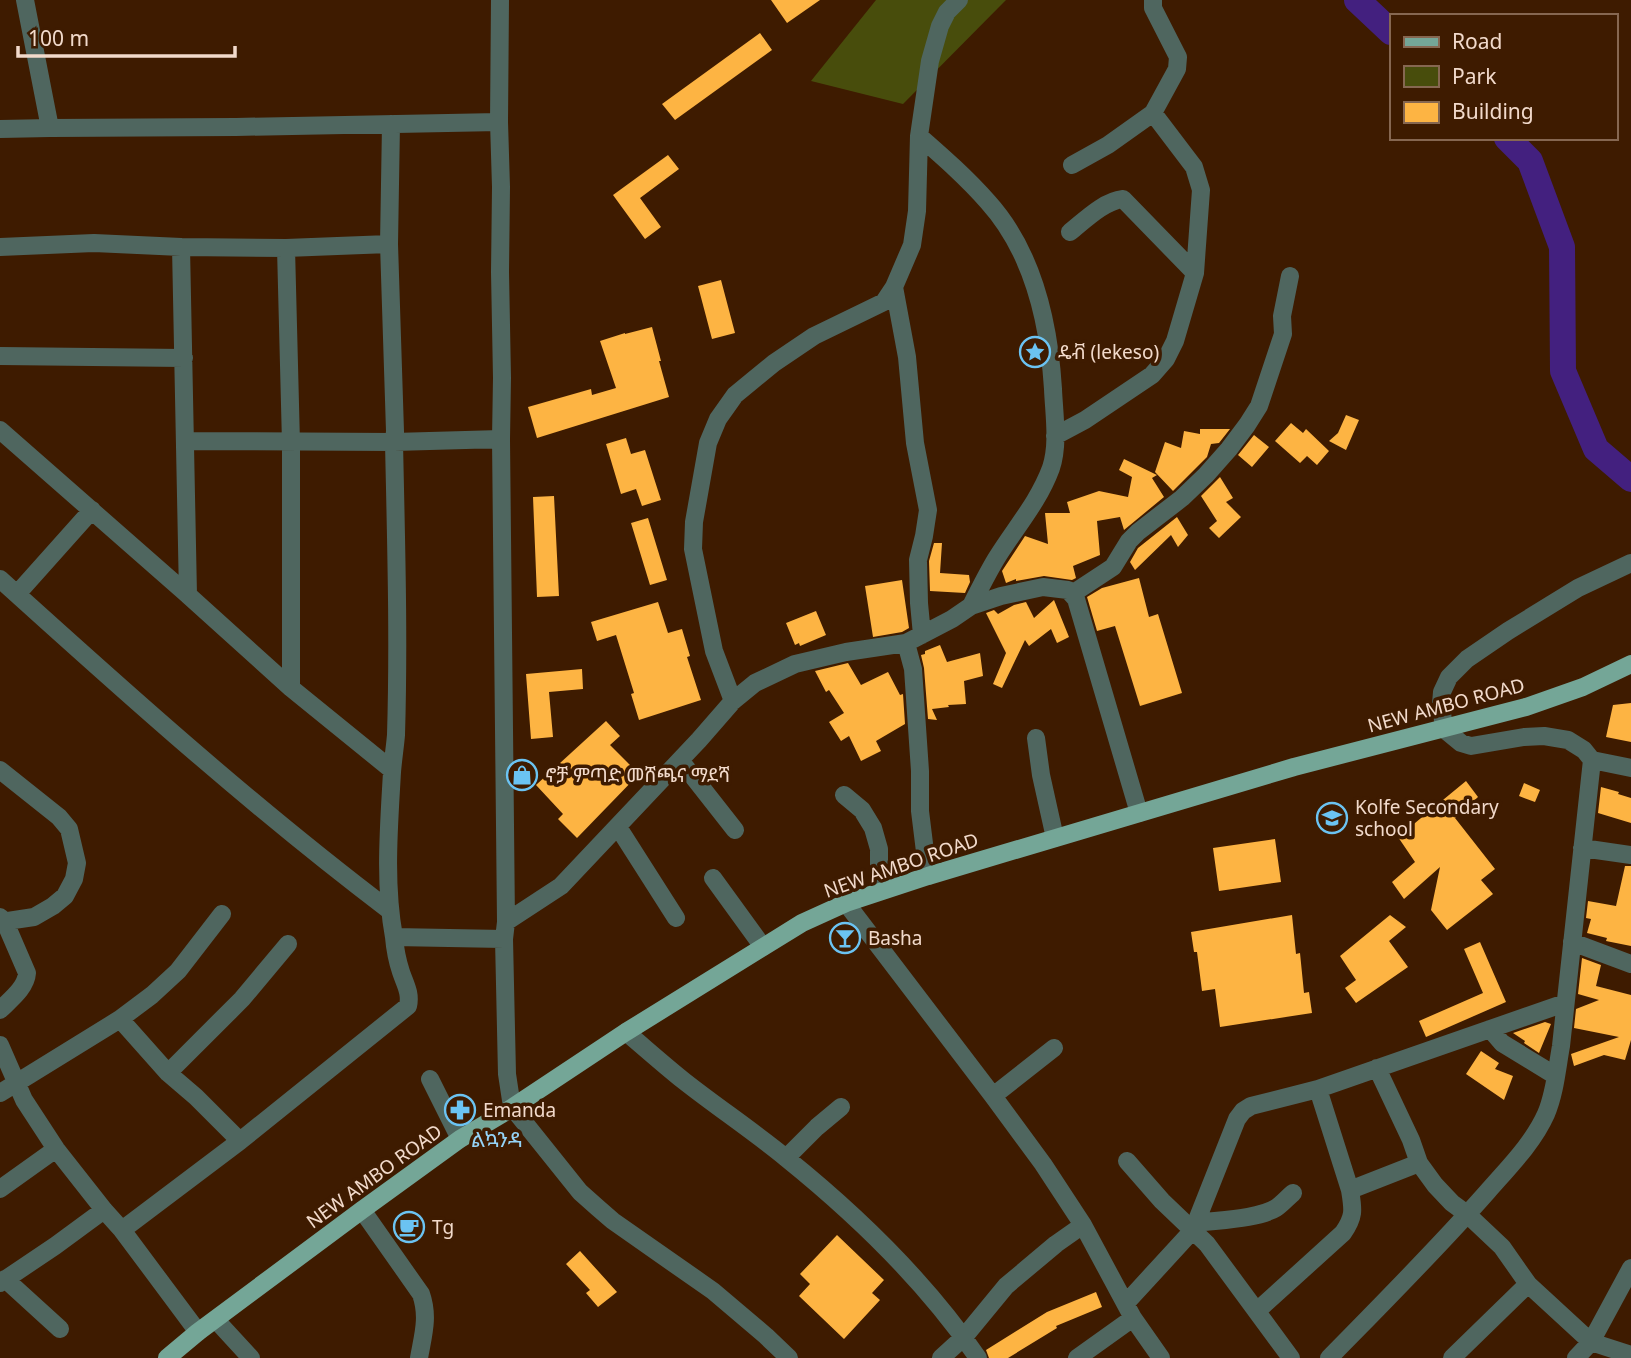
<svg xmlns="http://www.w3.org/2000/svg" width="1631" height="1358" viewBox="0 0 1631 1358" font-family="Georgia,'Noto Sans Ethiopic',serif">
<rect width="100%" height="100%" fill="#3e1b00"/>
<!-- green -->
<path fill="#484d0c" d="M876,0H1006L903,104L811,81Z"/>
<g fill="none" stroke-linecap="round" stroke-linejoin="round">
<!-- river -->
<path stroke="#43207f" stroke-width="26" d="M1357,0L1391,32
M1507,138L1530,161L1562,247L1563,371L1596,449L1631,479"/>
</g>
<!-- building -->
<path fill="#fdb443" d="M771,0H820L787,23Z
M760,33L772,50L675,120L662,104Z
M668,155L679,169L640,198L661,227L645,239L613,195Z
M721,280L735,333L712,339L698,286Z
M652,327L661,361H659L669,397L537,438L528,407L591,389L592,395L616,388L600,341L625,333V334Z
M1346,415L1359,420L1346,450L1329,441L1338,433Z
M1291,423L1303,433L1306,429L1329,451L1317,465L1307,456L1300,463L1275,441Z
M1200,429H1230L1219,443L1211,444L1207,457L1173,491L1155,472L1165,442L1181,448L1184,431L1200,434Z
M1254,435L1269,447L1252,467L1238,455Z
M626,438L631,454L645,450L661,500L642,506L636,489L621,494L606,444Z
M1124,459L1157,475L1152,478L1164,497L1124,530L1120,517L1097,521L1100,555L1073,566L1076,578L1072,580L1044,576L1016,581V579L1006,583L1002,571L1025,536L1048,544L1045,513H1070L1067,502L1099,491L1128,497L1132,477L1119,470Z
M1220,477L1233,498L1226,502L1241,517L1219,538L1209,528L1217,521L1201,496Z
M554,496L559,596L537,597L533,497Z
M1177,517L1188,535L1178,547L1171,535L1135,570L1130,562L1138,548Z
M648,518L667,580L650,585L631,523Z
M934,543H942L940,573L969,575L970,582L965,593L930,591L929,561Z
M1139,578L1149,617L1158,614L1182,693L1140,706L1115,626L1097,631L1087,597L1102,588Z
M902,580L909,628L902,632L873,637L865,586Z
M1054,600L1069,637L1057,643L1051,629L1029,646L1025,640L1002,688L993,684L1006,653L986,613L994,610L998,614L1014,605L1026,602L1034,618Z
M658,602L668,633L682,629L690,656L687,657L701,700L639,720L631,694L634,693L616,635L597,641L591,622Z
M816,611L826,635L800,646L799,643L795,645L786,623Z
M940,645L947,662L980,653L983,676L964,681L966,704L948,705L949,707L932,709L937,720L928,719L924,668L921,655L925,654V651Z
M848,663L861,685L888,672L900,695L903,694L905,724L876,741L881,751L861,761L849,736L841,741L829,722L844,713L829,690L826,692L815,671Z
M582,669L583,689L549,692L553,737L531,739L526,674Z
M1631,703V742L1606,737L1613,705Z
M606,721L620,736L610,745L639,774L577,838L558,819L563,814L536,785Z
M1466,781L1478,797L1455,818L1495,869L1481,880L1493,894L1447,930L1431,910L1440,867L1404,899L1392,882L1415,862L1398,837Z
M1524,783L1540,790L1535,802L1519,796Z
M1601,787L1619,792L1618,794L1631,798V823L1598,813Z
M1275,839L1281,882L1219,891L1213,848Z
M1625,866H1631V946L1606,941L1607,938L1587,933L1591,919L1586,918L1588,901L1616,906Z
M1292,915L1296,954L1300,953L1304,993L1309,992L1312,1013L1220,1027L1215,989L1202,991L1197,952H1194L1191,932Z
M1390,915L1406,927L1389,941L1408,967L1356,1003L1345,988L1356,980L1340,956Z
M1480,942L1506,1002L1426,1037L1419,1021L1483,993L1464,949Z
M1582,958L1601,965L1596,986L1631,995V1040L1625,1060L1604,1055L1574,1066L1571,1054L1619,1037L1574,1028L1576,1009L1599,1000L1578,994Z
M1545,1022L1551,1024L1539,1053L1524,1043L1525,1041L1513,1033Z
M1481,1051L1499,1063L1495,1069L1513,1076L1504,1100L1466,1074Z
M837,1235L884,1280L872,1293L880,1300L844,1339L799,1296L810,1284L800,1274Z
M580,1251L617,1292L598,1307L586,1293L590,1290L566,1264Z
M1096,1292L1102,1307L1056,1326L1057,1328L1008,1358H989L986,1350L1047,1312Z"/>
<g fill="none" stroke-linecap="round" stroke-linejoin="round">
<!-- minor -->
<path stroke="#4f665f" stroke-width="18" d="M25,0L50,128
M500,0L499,122L501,187L500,272L502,378L501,439L506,922L504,939L507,1074L512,1107L580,1192L598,1208L613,1221L713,1291L766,1336L789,1358
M0,129L50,128L236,127L499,122
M919,136C943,157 967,178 988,202C1034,253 1049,323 1053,389C1054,414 1059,444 1051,468C1038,503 1015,528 996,559C987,574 979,590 971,606
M1072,165L1108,145L1153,113
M1070,232C1085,220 1104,201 1123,199L1195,273
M389,244L286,248L181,247L188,595L291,688L392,770
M0,247L94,243L181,247
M286,248L291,443V688
M894,287L907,357L915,443L928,510L924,536L918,560L919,603L922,635
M0,356L184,358
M0,430L188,595
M1055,436L1085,420L1152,375L1166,359L1175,341L1195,273L1201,190L1194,167L1153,113L1177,69L1178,57L1153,8V0
M185,441L394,442L395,431L389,244L391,124
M1631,563L1578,588L1508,631L1467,659L1449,677L1442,692L1441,704L1444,729L1461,743L1471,746L1524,737L1544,736L1568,740L1584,750L1592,760L1631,768
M0,579C126,693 253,807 389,910
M17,594L92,510
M1072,594L1113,567L1129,541L1138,532L1182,498L1206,475L1229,449L1247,425L1259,406L1283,334L1282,316L1290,276
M906,643L913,669L920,771V811L928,876
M733,701L714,651L693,549L694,522L708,443L718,419L735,395L752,381L774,363L814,336L884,302L894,287L912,245L917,211L919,136L930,61L940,26L947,12L959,0
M1036,738L1041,775L1055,838
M680,760L735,830
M0,770L59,817L69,829L77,863L74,879L65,896L53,906L34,917L0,922
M844,795L862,810L873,828L879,849V873L885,889
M618,827L676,918
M1582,848L1631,855
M713,878L763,947
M846,903L993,1096L1043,1164L1083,1225L1133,1318L1161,1358
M0,917L5,922L27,973C26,988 10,1000 0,1010
M506,922L561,886L699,740L733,701L755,683L795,664L846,652L906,643L952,619L971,606L1001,596L1043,587L1068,590L1076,599L1139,813
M394,937C384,883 389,826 392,772C393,759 395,747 396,735C399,637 396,539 394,442L501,439
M1572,942L1631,964
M120,1019L168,1073L196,1097L240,1141
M1490,1029L1502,1043L1556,1076
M626,1032C645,1048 664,1065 684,1081C717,1107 753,1131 786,1158C858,1216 926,1282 978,1358
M0,1045L24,1100L56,1149L104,1210L122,1230L240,1141L408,1006C411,993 405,984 401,972C397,960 395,949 394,937L504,939
M1377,1068L1411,1140L1419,1163L1435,1185L1452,1203L1467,1214L1502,1247L1528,1284L1591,1342L1631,1355
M168,1073L242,999L288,944
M430,1079L460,1139
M1318,1089L1350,1190L1419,1163
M0,1093L120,1019L152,995L178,971L222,914
M993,1096L1054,1048
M786,1158L817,1127L841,1107
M1127,1161L1162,1201L1207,1244L1291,1358
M0,1189L56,1149
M362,1210L421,1294C429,1317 423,1335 419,1358
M1197,1223C1218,1220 1258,1219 1276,1208C1282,1204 1287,1198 1293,1193
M122,1230L198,1332
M5,1279L60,1329
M0,1283L55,1246L104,1210
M1126,1303L1193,1230L1237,1119L1243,1111L1251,1106L1318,1089L1565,1003
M1257,1311L1343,1233C1355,1216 1353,1209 1350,1190
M216,1320L251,1358
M941,1358L964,1337L1006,1286L1056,1244L1083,1225
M1077,1358L1133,1318
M1329,1358C1383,1303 1437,1249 1488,1191C1509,1167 1533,1143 1546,1114C1555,1093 1557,1068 1561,1046L1592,760
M1452,1358L1528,1284
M1576,1358L1591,1342L1631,1268"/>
<!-- major -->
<path stroke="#74a697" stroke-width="18" d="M167,1358L198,1332L362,1210L460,1139L507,1111L626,1032L802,923L846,903L928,876L1294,767L1526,707L1583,687L1631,664"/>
</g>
<!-- icons -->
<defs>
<g id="sight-ring" transform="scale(1.575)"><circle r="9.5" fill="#3e1b00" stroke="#6bc3f2" stroke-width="1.5"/><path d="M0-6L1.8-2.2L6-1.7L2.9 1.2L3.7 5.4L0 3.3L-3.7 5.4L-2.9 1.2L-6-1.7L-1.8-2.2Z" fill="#6bc3f2"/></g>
<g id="shop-ring" transform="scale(1.575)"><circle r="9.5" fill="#3e1b00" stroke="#6bc3f2" stroke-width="1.5"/><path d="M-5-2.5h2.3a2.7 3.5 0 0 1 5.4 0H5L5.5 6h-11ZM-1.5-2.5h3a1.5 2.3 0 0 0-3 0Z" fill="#6bc3f2"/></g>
<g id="school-ring" transform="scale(1.575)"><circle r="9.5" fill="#3e1b00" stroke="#6bc3f2" stroke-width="1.5"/><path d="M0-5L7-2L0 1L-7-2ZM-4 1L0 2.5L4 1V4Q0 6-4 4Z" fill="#6bc3f2"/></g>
<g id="bar-ring" transform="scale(1.575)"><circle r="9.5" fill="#3e1b00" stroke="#6bc3f2" stroke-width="1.5"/><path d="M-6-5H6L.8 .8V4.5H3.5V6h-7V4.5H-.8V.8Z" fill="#6bc3f2"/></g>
<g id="pharmacy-ring" transform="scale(1.575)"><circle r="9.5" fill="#3e1b00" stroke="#6bc3f2" stroke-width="1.5"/><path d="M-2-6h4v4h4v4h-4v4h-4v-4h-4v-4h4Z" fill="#6bc3f2"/></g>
<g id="cafe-ring" transform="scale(1.575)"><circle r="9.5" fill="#3e1b00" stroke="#6bc3f2" stroke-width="1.5"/><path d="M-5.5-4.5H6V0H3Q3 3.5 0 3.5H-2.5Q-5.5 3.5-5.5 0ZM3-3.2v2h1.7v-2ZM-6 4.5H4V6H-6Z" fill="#6bc3f2"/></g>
</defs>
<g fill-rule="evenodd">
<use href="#sight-ring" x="1035" y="352"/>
<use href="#shop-ring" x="522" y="775"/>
<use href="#school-ring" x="1332" y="818"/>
<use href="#bar-ring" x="845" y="938"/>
<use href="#pharmacy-ring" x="460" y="1110"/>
<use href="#cafe-ring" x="409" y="1227"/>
</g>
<g text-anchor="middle" stroke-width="7" stroke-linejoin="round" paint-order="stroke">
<!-- poi labels -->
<g font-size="19" fill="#f2dacb" stroke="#3e1b00" text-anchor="start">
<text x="1058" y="359">ዴቭ (lekeso)</text>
<text x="545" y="782">ኖቻ ምጣድ መሸጫና ማደሻ</text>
<text x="1355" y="814">Kolfe Secondary<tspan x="1355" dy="22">school</tspan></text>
<text x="868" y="945">Basha</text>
<text x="483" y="1117">Emanda</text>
<text x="432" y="1234">Tg</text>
</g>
<!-- street labels -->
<g font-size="19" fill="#f2dacb" stroke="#3e1b00">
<text transform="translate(1446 705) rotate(-15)" y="7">NEW AMBO ROAD</text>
<text transform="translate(901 865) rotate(-19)" y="7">NEW AMBO ROAD</text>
<text transform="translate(374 1176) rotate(-36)" y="7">NEW AMBO ROAD</text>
</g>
<!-- neighbourhood labels -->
<g font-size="21" fill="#95d3f6" stroke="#3e1b00">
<text x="497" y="1147">ልኳንዳ</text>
</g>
</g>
<!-- legend -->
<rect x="1390" y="14" width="228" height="126" fill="#3e1b00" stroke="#866751" stroke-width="2"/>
<rect x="1404" y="37" width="35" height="10" fill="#74a697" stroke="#866751" stroke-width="2"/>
<text x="1452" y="49" font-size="21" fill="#f2dacb">Road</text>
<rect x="1404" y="66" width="35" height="21" fill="#484d0c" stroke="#866751" stroke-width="2"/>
<text x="1452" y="84" font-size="21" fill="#f2dacb">Park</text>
<rect x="1404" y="102" width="35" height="21" fill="#fdb443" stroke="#866751" stroke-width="2"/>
<text x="1452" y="119" font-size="21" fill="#f2dacb">Building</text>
<!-- scale -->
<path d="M18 46v10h217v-10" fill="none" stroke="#f2dacb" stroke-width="3.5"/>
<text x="28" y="46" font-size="21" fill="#f2dacb" stroke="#3e1b00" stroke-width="5" paint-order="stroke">100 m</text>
</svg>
